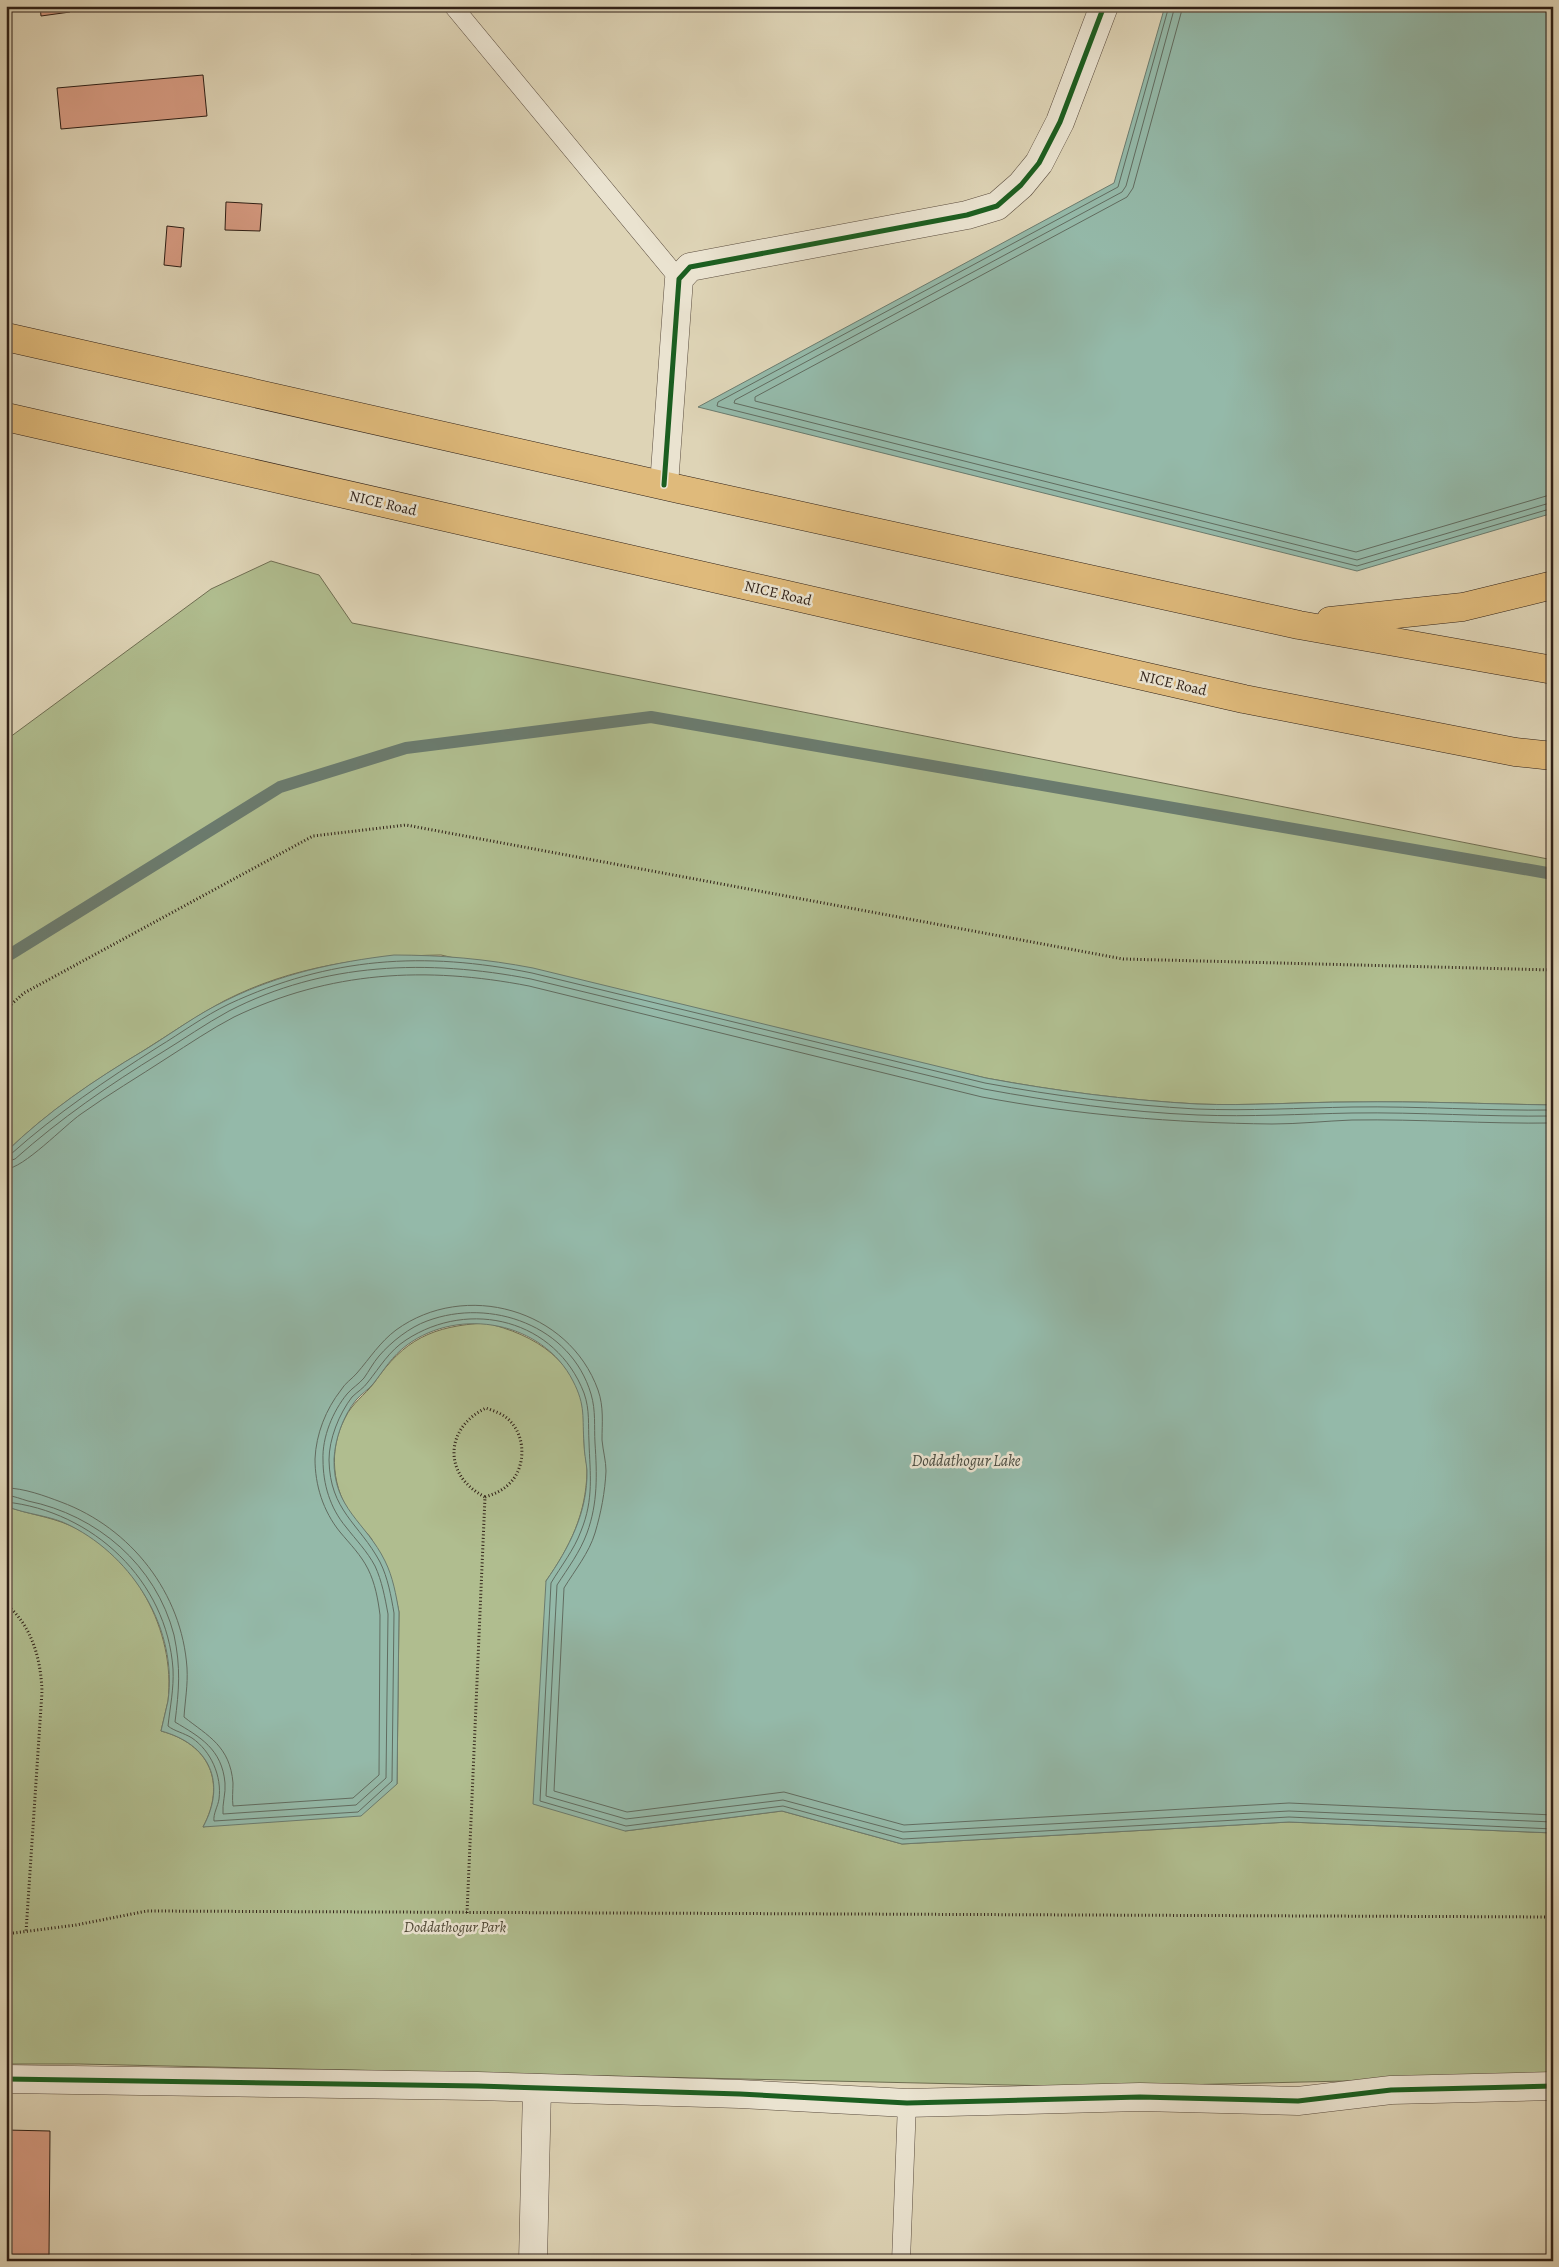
<svg xmlns="http://www.w3.org/2000/svg" width="1559" height="2267" viewBox="0 0 1559 2267" font-family="Alegreya,serif">
<rect width="100%" height="100%" fill="#ded4b6"/>
<filter id="stains"><feTurbulence type="fractalNoise" baseFrequency=".004" numOctaves="4"/><feColorMatrix values="0 0 0 0 .2 0 0 0 0 .09 0 0 0 0 .02 0 0 0 .5 -.17"/></filter>
<radialGradient id="worn" r=".72"><stop offset=".6" stop-color="#630" stop-opacity="0"/><stop offset="1" stop-color="#630" stop-opacity=".3"/></radialGradient>
<!-- green -->
<path fill="#b0bd8f" stroke="#6f6e52" d="M271,561L319,575L352,623L1553,860V1105C1486,1104 1419,1101 1352,1102C1300,1102 1249,1106 1197,1104C1126,1100 1056,1091 986,1078L441,955C366,956 292,966 224,1001C196,1016 170,1034 143,1051C95,1080 47,1112 6,1152V740L211,589Z
M485,1323C535,1334 580,1362 585,1418C585,1426 583,1434 584,1441C584,1451 587,1462 587,1472C586,1514 570,1547 546,1581L625,1831L782,1811L902,1844L1289,1822L1553,1833V2076L1096,2087L79,2064H6V1506C26,1514 48,1516 69,1525C134,1553 176,1631 168,1701C166,1711 163,1721 161,1731C209,1744 227,1782 203,1827L397,1784L399,1612C394,1586 384,1561 371,1538C366,1531 358,1525 353,1518C332,1489 328,1450 345,1418C352,1403 365,1395 374,1383C404,1339 433,1326 485,1323Z"/>
<!-- water -->
<path fill="#94b9a9" stroke="#6b7b6e" d="M1165,6H1553V513L1357,571L698,407L1114,183Z
M394,955C442,955 486,959 533,968L986,1078C1056,1091 1126,1100 1197,1104C1249,1106 1300,1102 1352,1102C1419,1101 1486,1104 1553,1105V1833L1289,1822L902,1844L782,1811L625,1831L533,1804L546,1581C569,1548 588,1512 587,1470C586,1461 584,1452 584,1443C582,1418 586,1406 573,1381C543,1322 460,1306 407,1345C392,1356 384,1370 373,1384C368,1390 361,1394 356,1400C343,1416 335,1439 334,1459C333,1509 366,1522 385,1561C393,1577 396,1595 399,1612L397,1784L361,1816L203,1827C227,1783 210,1744 161,1731C163,1721 166,1711 168,1701C178,1630 134,1558 71,1526C51,1515 27,1515 6,1506V1152C47,1112 94,1080 143,1051C171,1034 197,1014 227,1000C280,974 335,962 394,955Z"/>
<g fill="none" stroke-linecap="round" stroke-linejoin="round">
<!-- shore -->
<path stroke="#616c60" stroke-width="1" d="M1169,6L1118,187L718,402L717,406L1357,566L1553,508
M1175,6L1126,186L1122,192L735,400L734,403L1357,560L1553,502
M1183,6L1133,188L1127,197L755,397V401L1356,552L1553,494
M6,1155L11,1154C57,1113 106,1080 158,1047C181,1033 204,1016 229,1004C330,957 424,951 532,973L985,1083C1055,1096 1125,1105 1196,1109C1248,1111 1300,1108 1352,1107C1419,1106 1486,1111 1553,1110
M6,1162L15,1159C61,1118 109,1085 161,1053C184,1039 205,1024 229,1011C324,962 428,959 531,979L984,1089C1054,1102 1126,1112 1198,1115C1249,1117 1301,1114 1352,1113C1419,1112 1486,1117 1553,1116
M6,1169C23,1169 65,1125 81,1114C109,1094 138,1077 167,1058C189,1044 211,1029 234,1017C330,971 426,966 529,986L982,1097C1078,1115 1174,1123 1272,1124C1299,1124 1325,1121 1352,1120C1419,1119 1486,1124 1553,1123
M6,1488C24,1488 45,1496 61,1502C131,1528 182,1593 187,1668C188,1685 185,1701 184,1717C208,1736 230,1746 233,1783C233,1790 232,1799 233,1806L353,1798L379,1775L380,1615C378,1599 375,1583 368,1569C361,1555 350,1544 340,1532C323,1511 315,1485 315,1459C316,1434 326,1409 341,1390C345,1383 352,1379 357,1373C370,1358 380,1342 396,1330C465,1280 569,1309 598,1390C604,1407 602,1423 602,1440C603,1451 606,1461 606,1471C605,1492 601,1513 595,1533C589,1553 575,1570 564,1588L554,1791L627,1812L784,1792L904,1825L1289,1803L1553,1815
M6,1495C14,1496 21,1499 28,1501C97,1515 156,1565 174,1635C181,1668 179,1690 175,1722C200,1737 222,1749 225,1783C226,1793 222,1804 223,1814L356,1805L386,1778L388,1614C385,1598 382,1581 375,1566C367,1551 356,1540 346,1527C330,1508 323,1484 323,1460C322,1437 333,1411 347,1394C352,1388 359,1384 364,1378C369,1371 373,1363 379,1356C391,1342 410,1327 427,1321C491,1297 571,1326 591,1394C596,1411 594,1426 595,1443C597,1474 598,1503 587,1533C580,1552 568,1568 557,1585L546,1796L626,1819L783,1800L903,1832L1289,1811L1553,1822
M6,1502C93,1511 167,1581 173,1669C174,1689 170,1707 168,1726C174,1731 184,1733 192,1738C211,1751 222,1776 219,1799C218,1806 213,1814 214,1821L358,1812L392,1781L394,1613C391,1596 388,1578 380,1562C359,1523 330,1511 329,1460C329,1439 339,1414 352,1397C357,1392 364,1388 368,1382C380,1367 389,1351 406,1340C470,1298 556,1320 584,1393C590,1410 588,1425 589,1442C590,1474 594,1499 581,1531C574,1550 561,1566 551,1583L540,1801L626,1826L783,1806L903,1839L1289,1817L1553,1829"/>
<!-- stream -->
<path stroke="#6b7b6e" stroke-width="12" d="M6,957L280,787L406,748L651,717L1553,874"/>
</g>
<!-- building -->
<path fill="#d69b82" stroke="#2e1f16" d="M40,6H69L70,12L41,16Z
M203,75L207,116L61,129L57,88Z
M226,202L262,204L260,231L225,230Z
M167,226L184,228L181,267L164,265Z
M6,2130L50,2131L49,2255H6Z
M411,2255L482,2257V2261H410Z"/>
<g fill="none" stroke-linecap="round" stroke-linejoin="round">
<!-- lane casing -->
<g stroke="#5a4c3e" stroke-width="19">
<path id="lane" d="M453,6L679,279
M901,2261L907,2103"/>
</g>
<!-- street casing -->
<g stroke="#5a4c3e" stroke-width="29">
<path id="street" d="M664,485L679,279L690,267L967,215L997,206L1021,185L1039,163L1060,122L1104,6
M6,2079L478,2086L740,2094L907,2103L1140,2097L1298,2101L1391,2090L1553,2086
M533,2261L537,2088"/>
</g>
<!-- highway casing -->
<g stroke="#2e1f16" stroke-width="29">
<path id="highway" d="M6,337L679,489L1299,625L1553,670
M6,417L1244,699L1515,752L1553,756
M1330,621L1463,607L1553,585"/>
</g>
<!-- path -->
<path stroke="#2e1f16" stroke-width="3" stroke-dasharray="1 2.5" stroke-linecap="butt" d="M6,1009L24,993L313,836L406,825L1123,959L1553,970
M6,1604C32,1626 41,1659 42,1692L26,1932
M467,1913L485,1497C494,1494 502,1491 509,1484C526,1468 526,1437 510,1421C504,1414 494,1411 486,1408C444,1428 443,1476 485,1497
M6,1934L76,1925L147,1911L1553,1917"/>
<!-- lane -->
<use href="#lane" stroke="#eae3d0" stroke-width="18"/>
<!-- street -->
<use href="#street" stroke="#eae3d0" stroke-width="28"/>
<!-- highway -->
<use href="#highway" stroke="#dfba7b" stroke-width="28"/>
<!-- cycleway casing -->
<g stroke="#eae3d0" stroke-width="8">
<path id="cycleway" d="M664,485L679,279L690,267L967,215L997,206L1021,185L1039,163L1060,122L1104,6
M6,2079L478,2086L740,2094L907,2103L1140,2097L1298,2101L1391,2090L1553,2086"/>
</g>
<!-- cycleway -->
<use href="#cycleway" stroke="#1b5e20" stroke-width="5"/>
</g>
<g text-anchor="middle" stroke-width="5" stroke-linejoin="round" paint-order="stroke">
<!-- street labels -->
<g font-size="15" fill="#2e1f16" stroke="#eae3d0">
<text transform="translate(383 503) rotate(13)" y="5">NICE Road</text>
<text transform="translate(778 593) rotate(13)" y="5">NICE Road</text>
<text transform="translate(1173 683) rotate(13)" y="5">NICE Road</text>
</g>
<!-- park labels -->
<g font-size="15" font-style="italic" fill="#4e4634" stroke="#eae3d0">
<text x="455" y="1932">Doddathogur Park</text>
</g>
<!-- water labels -->
<g font-size="16" font-style="italic" fill="#4d4d42" stroke="#eae3d0">
<text x="966" y="1466">Doddathogur Lake</text>
</g>
</g>
<!-- margin -->
<rect width="1559" height="2267" fill="none" stroke="#ded4b6" stroke-width="25"/>
<rect x="8" y="8" width="1544" height="2252" fill="none" stroke="#2e1f16" stroke-width="2.5"/>
<rect x="12" y="12" width="1534" height="2242" fill="none" stroke="#2e1f16"/>
<rect width="100%" height="100%" filter="url(#stains)"/>
<rect width="100%" height="100%" fill="url(#worn)"/>
</svg>
